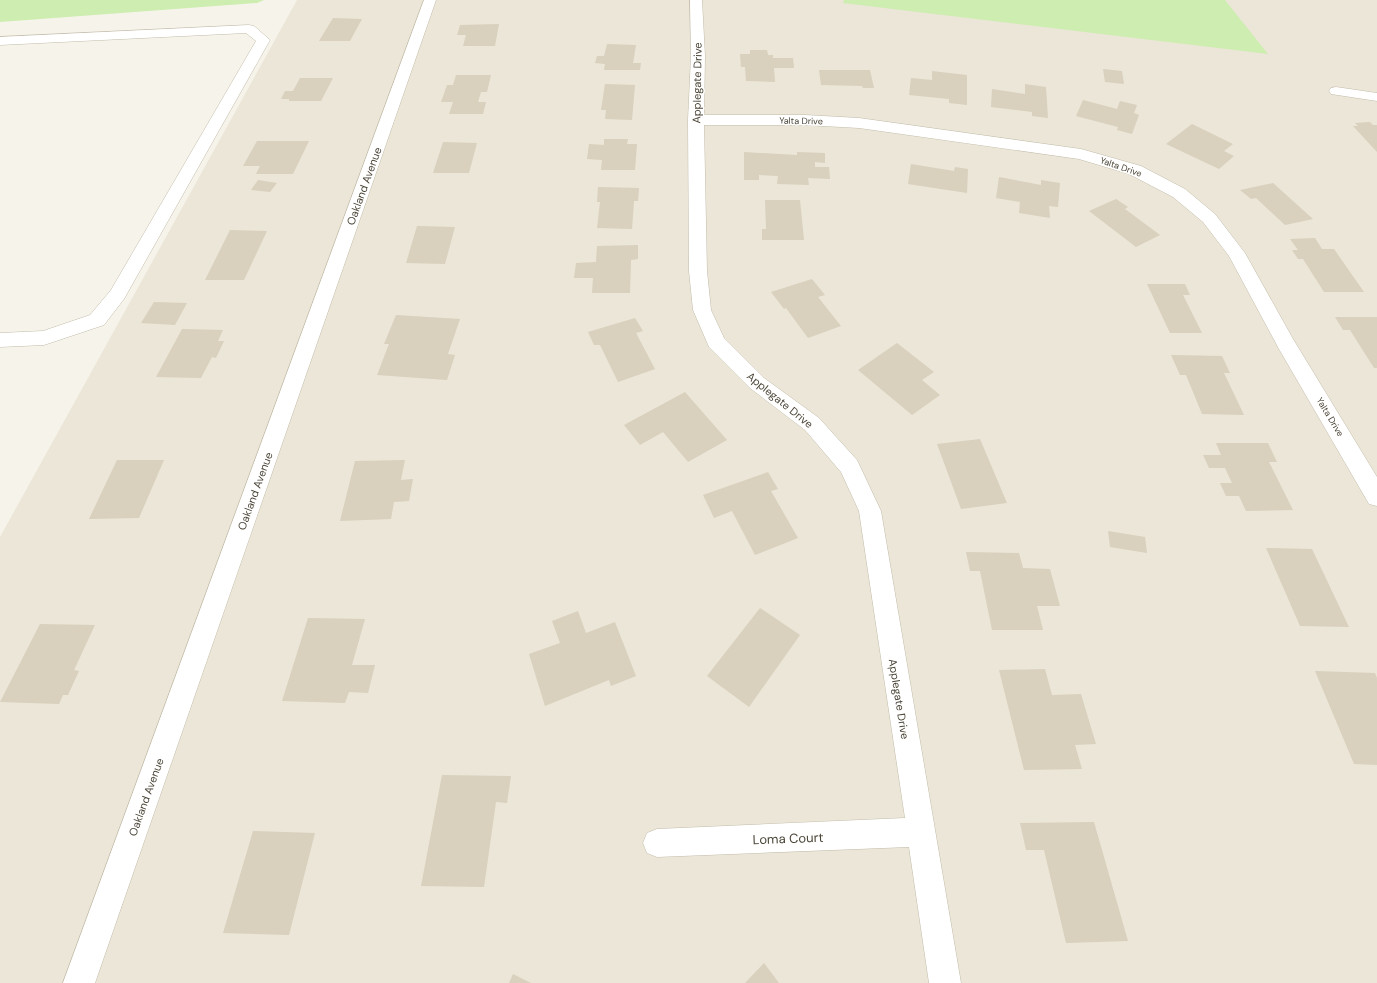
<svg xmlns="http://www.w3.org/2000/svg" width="1377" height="983" viewBox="0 0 1377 983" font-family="'DM Sans',sans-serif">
<rect width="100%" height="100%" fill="#f6f3ea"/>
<!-- residential -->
<path fill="#ebe6d7" d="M297,0H1377V983H0V537Z"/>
<!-- green -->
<path fill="#ceedb0" d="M0,0H264L257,3L0,22Z
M844,0H1225L1268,54L843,3Z"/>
<!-- building -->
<path fill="#d9d0be" d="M333,18L362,19L350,41H319Z
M499,24L495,46H463L466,35H457L460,25Z
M607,44L636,45L633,63H641L640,70H604L605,64L595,63L597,56H604Z
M750,50H767L768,55H773V58H793L794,68H774L775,82L746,81L745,67H741L740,54H750Z
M1103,69L1122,71L1124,84L1105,82Z
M819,70H870L874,88H863L862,86L821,85Z
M932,71L967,75V105L949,103V99L909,95L911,78L932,80Z
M456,75H491L487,92H481L478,102H486L483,114H449L453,102H441L447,85H453Z
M300,78H333L321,101H289V99H281L285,91H293Z
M605,84L635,85L632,120L605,119L606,110H601Z
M1025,84L1046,87L1048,118L1032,116V112L991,107L992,89L1025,94Z
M1083,100L1117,109L1120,101L1137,105L1134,113L1139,115L1132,134L1117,130L1118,127L1076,116Z
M1370,122L1373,125H1377V152L1353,126H1358L1355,123Z
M1192,124L1233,144L1224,151L1234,156L1219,169L1166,144Z
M604,139H628L627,144H637L635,170H601L602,160L587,159L589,144L604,145Z
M257,141H309L293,174H256L260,166H243Z
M443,142L477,143L469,173H433Z
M744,152L797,155V152L825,153V163L815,162V167H829L830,179L808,178L809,185L777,184L778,176L759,175V180H744Z
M911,164L954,171L955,167L968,169L967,193L908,184Z
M999,177L1041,185V180L1060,183L1058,207L1049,206L1050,218L1019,213L1020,202L996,198Z
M258,180L277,183L270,192L251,190Z
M1273,183L1313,219L1285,225L1256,198L1251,199L1240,190Z
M598,187L639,188L638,201H634L632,229L597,228L600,202H597Z
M1116,199L1128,207L1125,209L1160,235L1136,247L1089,211Z
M765,200H800L804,240H762V229H766Z
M417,226L455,227L445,264L406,263Z
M230,230L267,231L244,280H205Z
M1315,238L1322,249H1334L1364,292H1324L1303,259H1298L1292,250H1298L1290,239Z
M638,245V259L631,260L630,293H592L593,278H574L576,263L596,262L597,246Z
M812,279L825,295L818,297L841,326L808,338L786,308L784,309L771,292Z
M1147,284H1185L1190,295H1183L1202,333H1170Z
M154,302L187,303L175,325L141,323Z
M396,315L460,319L448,354L455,355L447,380L377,375L389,344H384Z
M1335,317H1377V368H1374L1350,330H1343Z
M635,318L643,331L636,333L655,369L618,382L600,345H594L588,332Z
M182,329L223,330L218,341H224L216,358L212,357L201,378L156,377Z
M897,343L934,372L922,380L940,395L912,415L858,370Z
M1171,355L1222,356L1230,373H1224L1244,415L1202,414L1186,375H1180Z
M685,392L727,440L688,462L663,432L640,445L624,425Z
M980,439L1007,503L961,509L937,444Z
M1216,443H1268L1277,462H1269L1293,510L1246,511L1239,496H1226L1220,483H1232L1225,468H1209L1203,455H1221Z
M117,460H164L139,518L89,519Z
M405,460L401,480L413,479L409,501L394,502L391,519L340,521L355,461Z
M768,472L778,489L771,491L798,538L755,555L732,511L714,518L703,495Z
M1108,531L1145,537L1147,553L1110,547Z
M1266,548L1312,549L1349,627L1300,626Z
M966,552L1019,553L1023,568L1050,569L1060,606H1037L1043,630H992L980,571H970Z
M760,608L800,635L749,707L707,676Z
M578,611L586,633L615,622L636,676L611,686L609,680L545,706L529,654L560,643L552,621Z
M308,618L365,619L352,665H375L368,693L349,692L345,703L282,701Z
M40,624L95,625L74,670L79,671L68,695H63L59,704L0,702Z
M1045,669L1052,695L1081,694L1096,744L1075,745L1082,769L1024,770L999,670Z
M1315,671L1375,673L1377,678V765L1354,764Z
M442,775L511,776L507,803L496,802L484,887L421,886Z
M1094,822L1128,941L1066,943L1044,850H1026L1020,823Z
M253,831L315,833L289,935L223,933Z
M764,963L779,983H745Z
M513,974L531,983H509Z"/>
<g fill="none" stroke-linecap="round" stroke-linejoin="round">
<!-- minor casing -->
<g stroke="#c3bcab" stroke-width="1">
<path id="minor" d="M424,0H436L95,983H63Z
M690,0H702L705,56L704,115H805L859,118L1081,149L1141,166L1185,189L1215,214L1245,253L1293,339L1377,477V506L1369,504L1279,349L1229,256L1203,222L1173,197L1129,174L1079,159L859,128L805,125H704L707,271L711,310L724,338L764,378L819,418L857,460L881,511L961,983H929L909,847L657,857L647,853L643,843L647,833L657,829L905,818L859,511L841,472L805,430L750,388L709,347L693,310L689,271L688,120L691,56Z
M249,25L254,26L270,40L124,299L104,325L44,345L0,347V333L43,331L90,315L111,290L256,41L246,33L0,45V37Z
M1336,87L1377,93V101L1331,94L1329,91L1331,88Z"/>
</g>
<!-- minor -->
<use href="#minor" fill="#fff" fill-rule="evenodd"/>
</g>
<g text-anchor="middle" stroke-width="3" stroke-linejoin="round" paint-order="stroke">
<!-- far-street labels -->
<g font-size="9" fill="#4b4537" stroke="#fff">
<text transform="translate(801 121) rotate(1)" y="3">Yalta Drive</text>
<text transform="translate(1121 167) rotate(19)" y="3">Yalta Drive</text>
<text transform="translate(1330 417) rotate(59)" y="3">Yalta Drive</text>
</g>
<!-- street labels -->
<g font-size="11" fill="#4b4537" stroke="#fff">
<text transform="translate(697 83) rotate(-89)" y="4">Applegate Drive</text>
<text transform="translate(364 186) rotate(-70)" y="4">Oakland Avenue</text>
<text transform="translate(780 400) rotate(39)" y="4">Applegate Drive</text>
<text transform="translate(255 491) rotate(-70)" y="4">Oakland Avenue</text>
<text transform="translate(899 699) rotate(81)" y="4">Applegate Drive</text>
<text transform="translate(146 797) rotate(-70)" y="4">Oakland Avenue</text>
</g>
<!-- near-street labels -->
<g font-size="13" fill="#4b4537" stroke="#fff">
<text transform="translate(788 838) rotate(-2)" y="5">Loma Court</text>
</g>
</g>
</svg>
